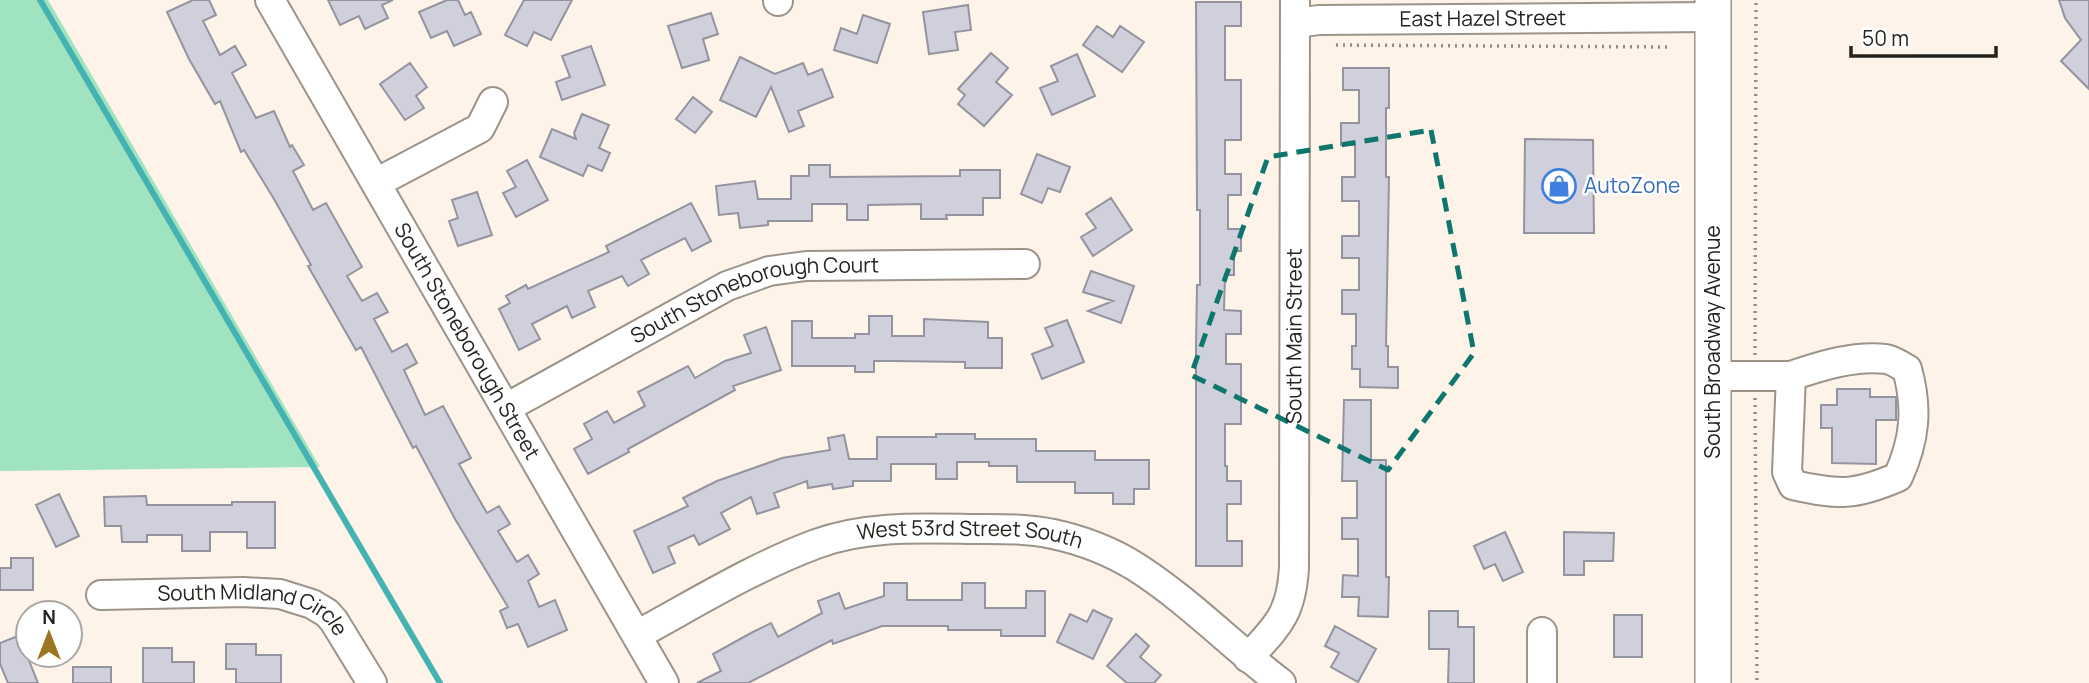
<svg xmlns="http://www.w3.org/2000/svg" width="2089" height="683" viewBox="0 0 2089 683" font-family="Manrope,sans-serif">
<rect width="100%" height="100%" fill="#fdf3e8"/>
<!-- green -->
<path fill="#9fe3c1" d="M0,0H48L320,467L0,471Z"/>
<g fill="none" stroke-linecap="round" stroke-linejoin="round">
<!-- stream -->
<path stroke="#45b2b2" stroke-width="6" d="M40,0L440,683"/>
</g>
<!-- building -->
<path fill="#d0d0dd" stroke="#9493a0" stroke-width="2" d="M193,0H209L216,15L203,21L220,55L235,46L246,65L232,73L256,118L274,111L290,147L292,145L304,165L293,171L313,210L326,203L362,267L347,276L362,301L377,293L388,312L374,319L392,352L407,344L417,363L404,370L425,415L443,406L471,458L459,464L473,489L487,513L499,506L510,524L498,531L517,562L528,555L539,574L528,581L539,607L555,600L567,630L528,647L518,624L507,628L500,611L508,607L455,519L416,446L413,448L361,347L356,350L308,266L311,265L274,199L244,150L241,152L220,101L215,104L189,59L167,12Z
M328,0H393L382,5L388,18L365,29L359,16L340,25Z
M447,0H458L465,15L471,12L481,34L454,46L447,31L431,38L419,12Z
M524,0H572L551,40L534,32L527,46L505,35Z
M2059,0H2089V89L2061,61L2081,40L2065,18Z
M1196,2H1241V26H1225V80H1241V140H1225V174H1241V195H1228V229H1241V251H1234V275H1225L1224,310L1241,311V334H1226V364H1241V424H1225V466H1227V481H1241V504H1227V541H1242V566H1196V347L1197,285H1200V210H1197Z
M968,5L971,30L955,32L958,50L929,54L923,12Z
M711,13L718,34L703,39L709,60L682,68L668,26Z
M863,15L890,24L877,63L834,50L841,28L857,34Z
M1097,26L1113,37L1120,26L1144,42L1122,72L1083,45Z
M591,46L605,85L562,100L556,82L570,77L562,56Z
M991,53L1008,68L996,82L1012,95L984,126L958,104L965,95L958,89Z
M1077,54L1095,96L1052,115L1040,88L1058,81L1051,66Z
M740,57L775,74L803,63L808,75L822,69L833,97L798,111L804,126L789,132L771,87L756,117L720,100Z
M410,63L427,87L416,96L424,108L405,120L380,84Z
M1343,68H1389V108H1386V177H1389L1386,346H1388V367H1398V388L1360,387V369H1352V346H1356V314H1342V290H1359V258H1342V236H1359V201H1342V177H1355V145H1341V123H1359V90H1343Z
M693,97L712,112L695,133L676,119Z
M582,114L609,125L599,148L610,153L602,171L588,165L583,176L540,157L552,129L576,139L574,133Z
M1525,139L1593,140L1594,233H1524Z
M1037,154L1070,167L1060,192L1048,188L1042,203L1021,194Z
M527,160L548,200L516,217L503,193L516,187L507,171Z
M809,165H830V177L960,176V170H1000V198H983V215H946L947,219H921V204L868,205V220H847V204H812V221H768V225L740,228L738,213L719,215L716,186L755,181L758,199H791V176H809Z
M477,192L492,235L458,246L449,221L458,218L452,200Z
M1111,198L1132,230L1093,256L1081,237L1096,228L1086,214Z
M691,203L711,241L692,251L685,238L641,260L649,274L628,286L622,276L588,291L595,307L572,318L567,306L532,324L540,339L519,350L499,309L510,303L506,296L526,285L528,289L609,252L606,246Z
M1091,271L1134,286L1121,323L1088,311L1113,301L1083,292Z
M869,316H892V336H924V319L988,322V338H1002V368H965V362L894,361H874V372H855V366H792V321H812V338H855V334H869Z
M1067,320L1084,362L1042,379L1032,354L1053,346L1045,328Z
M766,327L781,370L733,386L735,390L628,449L629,452L588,474L574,449L592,439L584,424L607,411L614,423L645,406L638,392L688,366L695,378L725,361L751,353L744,335Z
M1837,389H1870V397H1896V420H1876V464L1832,463V428H1821V405H1837Z
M1344,400H1371V460H1386V577H1389L1388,617L1358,616L1359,597H1342L1343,575L1358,576V539H1342V518H1357V481H1342Z
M936,434H975V439H1036V451H1095V460H1149V489H1134V504H1113V493H1075V482H1017V466H989V462H957V479H936V464H891V481H853V486L833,489L832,484L808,488L807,481L774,493L779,507L757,514L751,497L721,513L730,529L699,545L694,535L668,547L675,563L653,573L634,531L688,506L683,498L717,481L782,458L830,450L828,438L844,435L849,459H877V437H936Z
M59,494L79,536L56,547L36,505Z
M146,496L147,505H232V502H275V548H247V532H210V551H182V535H147V542H122L121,526H105L104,497Z
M1505,532L1523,572L1503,581L1495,564L1484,569L1474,546Z
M1564,532L1614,533L1613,561H1584V575H1564Z
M11,558H33V590H0V568H11Z
M884,583H907V600H962V583H985V608H1026V591H1045V636H1001V630H948V626H882L833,644L832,640L748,683H697L721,671L713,654L751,633L771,623L778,637L822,613L818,601L839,593L845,609L884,596Z
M1093,610L1112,619L1093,659L1057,642L1070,614L1087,622Z
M1429,611H1458V627H1474V683H1448L1449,649H1429Z
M1614,615H1642V657H1614Z
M1335,626L1376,649L1358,682L1331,667L1339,653L1325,646Z
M28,632V658L38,683H8L0,664V643Z
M1136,634L1149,646L1140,657L1161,675L1154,683H1127L1107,666Z
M226,644H256V655H281V683H236V669H226Z
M143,648H172V662H194V683H143Z
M73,667H111V683H73Z"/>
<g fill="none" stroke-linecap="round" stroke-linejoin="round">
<!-- minor casing -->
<g stroke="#9c9389" stroke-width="32">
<g id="minor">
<path id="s1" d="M270,0L664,683"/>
<path d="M778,0V1"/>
<path id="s2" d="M1296,23L1319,20L1713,17"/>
<path d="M376,183L480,128L493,102"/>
<path d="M1713,376H1791L1787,472L1793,485C1839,495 1854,496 1898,477C1915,440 1918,408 1907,369C1901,366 1893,360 1886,359C1855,355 1820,366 1791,376"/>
<path id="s3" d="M506,408L727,286L769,271L806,266L1025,264"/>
<path id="s4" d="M101,595L244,592L280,594L312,604L327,613L334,621L372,683"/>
<path id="s5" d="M637,635C696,603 754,567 816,544C864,526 918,528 968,529C996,529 1025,528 1053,534C1081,540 1112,552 1136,567C1188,600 1232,646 1281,683"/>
<path id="s6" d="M1248,658C1278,625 1291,615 1294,568L1295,0"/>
<path d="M1542,683V632"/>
</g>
</g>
<!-- major casing -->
<g stroke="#9c9389" stroke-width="38">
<path id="major" d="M1713,0V683"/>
</g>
<!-- path -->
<path stroke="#948d86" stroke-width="3.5" stroke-dasharray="2 5" stroke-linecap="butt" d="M1336,45L1670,47
M1755,355L1756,0
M1755,398L1757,683"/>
<!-- minor -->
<use href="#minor" stroke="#fff" stroke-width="28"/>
<!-- major -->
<use href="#major" stroke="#fff" stroke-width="35"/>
</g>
<!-- marked area -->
<path fill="none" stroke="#0f766e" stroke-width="5" stroke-dasharray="14 9" stroke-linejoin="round" d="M1431,130L1474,353L1388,470L1191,375L1268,157Z"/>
<!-- icons -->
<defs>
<g id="shop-ring" transform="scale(1.75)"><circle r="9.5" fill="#fff" stroke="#3f7fe0" stroke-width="1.5"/><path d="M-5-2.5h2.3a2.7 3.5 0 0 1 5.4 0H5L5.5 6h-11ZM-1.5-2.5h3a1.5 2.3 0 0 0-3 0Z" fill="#3f7fe0"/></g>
</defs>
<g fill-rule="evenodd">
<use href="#shop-ring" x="1559" y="186"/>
</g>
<g text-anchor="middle" stroke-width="5" stroke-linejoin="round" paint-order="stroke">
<!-- street labels -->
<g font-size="21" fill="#26221e" stroke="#fff">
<text dy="7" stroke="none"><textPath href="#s2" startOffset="187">East Hazel Street</textPath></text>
<text dy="7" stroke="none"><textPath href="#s3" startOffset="276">South Stoneborough Court</textPath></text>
<text dy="7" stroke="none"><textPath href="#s6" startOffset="336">South Main Street</textPath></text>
<text dy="7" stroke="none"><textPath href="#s1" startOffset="394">South Stoneborough Street</textPath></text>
<text transform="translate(1713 342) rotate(-90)" y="7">South Broadway Avenue</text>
<text dy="7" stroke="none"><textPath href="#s5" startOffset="357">West 53rd Street South</textPath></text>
<text dy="7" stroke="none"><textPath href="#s4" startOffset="156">South Midland Circle</textPath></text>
</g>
<!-- shop labels -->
<g font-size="21" fill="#366cbe" stroke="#fff" text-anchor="start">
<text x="1584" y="193">AutoZone</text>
</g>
</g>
<!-- north arrow -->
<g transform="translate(49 634)"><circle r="33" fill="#ffffff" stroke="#a8a7a5" stroke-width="2"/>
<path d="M0-5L12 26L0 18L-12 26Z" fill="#9d7422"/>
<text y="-10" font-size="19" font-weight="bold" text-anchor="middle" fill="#26221e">N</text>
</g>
<!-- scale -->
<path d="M1851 46v10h145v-10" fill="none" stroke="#26221e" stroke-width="3.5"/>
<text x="1862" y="46" font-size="21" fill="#26221e" stroke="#ffffff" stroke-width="5" paint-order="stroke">50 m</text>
</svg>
